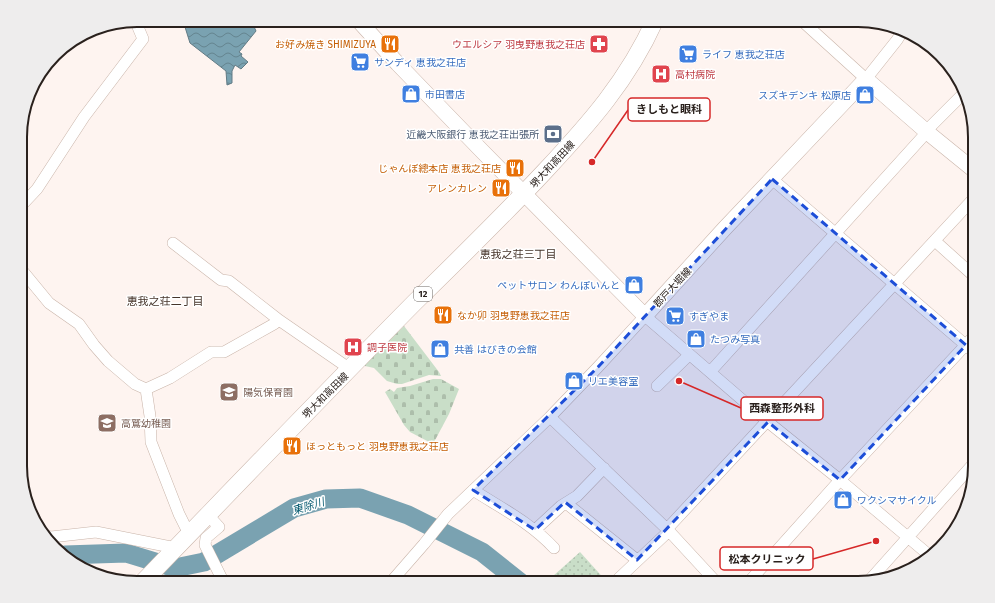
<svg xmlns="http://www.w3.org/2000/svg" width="995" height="603" viewBox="0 0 995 603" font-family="'Fira Sans','Noto Sans JP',sans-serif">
<defs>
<pattern id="grass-dots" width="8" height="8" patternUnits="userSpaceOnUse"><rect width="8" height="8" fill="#c9dec8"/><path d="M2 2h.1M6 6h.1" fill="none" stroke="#adbeab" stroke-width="1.8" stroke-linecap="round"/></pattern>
<pattern id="cemetery-stones" width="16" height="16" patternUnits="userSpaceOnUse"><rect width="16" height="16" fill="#c9dec8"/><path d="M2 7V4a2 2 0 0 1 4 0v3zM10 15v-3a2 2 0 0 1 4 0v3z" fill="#adbeab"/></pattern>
<pattern id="water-waves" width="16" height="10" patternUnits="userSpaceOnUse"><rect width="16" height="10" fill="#7aa2b1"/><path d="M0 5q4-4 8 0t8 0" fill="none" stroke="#64848f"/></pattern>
</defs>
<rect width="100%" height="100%" fill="#fef4f0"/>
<!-- grass -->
<path fill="url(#grass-dots)" d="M580,552L608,583H558L553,576Z"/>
<!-- cemetery -->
<path fill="url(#cemetery-stones)" d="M404,326L439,372L441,376L429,375L402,384H397L387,381L374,368L365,366L364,365Z
M433,379H441L459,389L449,414L433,444L410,432L404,425L385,392L390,389L394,392L397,388L410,386Z"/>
<!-- water -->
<path fill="url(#water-waves)" stroke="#627b85" d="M191,20H251L256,31L239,52L242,54L241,56L248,62L241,69L235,65L232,71V83L227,85L226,71L190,43L185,27Z"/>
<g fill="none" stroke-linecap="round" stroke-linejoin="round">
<!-- river -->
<path stroke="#7aa2b1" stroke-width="19" d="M65,555L126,553L175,568L204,562L294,508L326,499L360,498L408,515L482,552L521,583"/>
<!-- street casing -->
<g stroke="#c9b4a9" stroke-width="12">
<path id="street" d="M801,20L866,79L897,40L902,32
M926,131L963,94
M772,179L975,353
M21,206L37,189L84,117L143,39L135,20
M935,241L975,277
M173,243L221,280L229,281L279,320L350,369
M21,269L49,303L79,324L94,345L108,361L135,384L146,389L170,378L211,352H224L274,324L279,320
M710,372L927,132
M657,386L689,355
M146,389L150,416L151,442L179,514L189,534
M550,417L669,531L717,583
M473,490C501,508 531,523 554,548
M566,503L637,560
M208,515L219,527L206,538L205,545L224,583
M667,529L975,197
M535,530L561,506L577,496L604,468
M45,536L51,537L96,532L176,548
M868,582L975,462
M390,583L424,544L448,514L550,417L598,367L645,316L768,422L840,480L929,555
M618,583L617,580L669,531
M748,583L840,480L975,335"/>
</g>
<!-- secondary casing -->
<g stroke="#c9b4a9" stroke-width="16">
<path id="secondary" d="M358,20L398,64L481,150L645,316L725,228L866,79L927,132L975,171"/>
</g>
<!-- primary casing -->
<g stroke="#c9b4a9" stroke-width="18">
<path id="primary" d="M142,583C233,489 323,395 415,302C459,259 503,216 545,171C589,124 628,80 655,20"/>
</g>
<!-- street -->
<use href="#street" stroke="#fff" stroke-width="11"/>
<!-- secondary -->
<use href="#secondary" stroke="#fff" stroke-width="15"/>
<!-- primary -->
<use href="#primary" stroke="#fff" stroke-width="17"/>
</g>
<!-- marked area -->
<path fill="#1d4ed8" fill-opacity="0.2" stroke="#1d4ed8" stroke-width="3" stroke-dasharray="8 5" stroke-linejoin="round" d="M772,179L966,345L840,480L768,422L637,560L565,502L535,530L473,490L598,367Z"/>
<!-- icons -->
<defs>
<g id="restaurant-square" transform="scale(1)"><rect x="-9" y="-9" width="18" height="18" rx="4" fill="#e8710a" stroke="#fff"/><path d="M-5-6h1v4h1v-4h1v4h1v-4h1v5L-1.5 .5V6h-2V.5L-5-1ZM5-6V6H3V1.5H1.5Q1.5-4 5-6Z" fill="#fff"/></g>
<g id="pharmacy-square" transform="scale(1)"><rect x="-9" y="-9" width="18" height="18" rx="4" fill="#e0444e" stroke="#fff"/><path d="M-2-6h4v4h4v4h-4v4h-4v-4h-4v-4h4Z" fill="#fff"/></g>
<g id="supermarket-square" transform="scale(1)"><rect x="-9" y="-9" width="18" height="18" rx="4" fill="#3f7fe0" stroke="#fff"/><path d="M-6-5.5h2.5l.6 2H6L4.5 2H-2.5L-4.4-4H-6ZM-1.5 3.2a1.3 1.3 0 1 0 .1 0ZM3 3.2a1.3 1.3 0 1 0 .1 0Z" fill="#fff"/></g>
<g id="hospital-square" transform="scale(1)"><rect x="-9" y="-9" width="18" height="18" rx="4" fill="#e0444e" stroke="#fff"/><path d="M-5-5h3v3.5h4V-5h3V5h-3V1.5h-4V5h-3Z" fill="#fff"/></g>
<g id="shop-square" transform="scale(1)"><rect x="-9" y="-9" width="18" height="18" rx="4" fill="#3f7fe0" stroke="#fff"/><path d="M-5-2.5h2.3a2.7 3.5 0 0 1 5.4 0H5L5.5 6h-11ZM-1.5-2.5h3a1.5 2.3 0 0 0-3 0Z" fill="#fff"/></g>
<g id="bank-square" transform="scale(1)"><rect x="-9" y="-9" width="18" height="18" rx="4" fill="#5c6f8a" stroke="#fff"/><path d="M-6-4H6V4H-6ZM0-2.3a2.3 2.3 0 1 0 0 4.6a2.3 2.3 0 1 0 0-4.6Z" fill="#fff"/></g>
<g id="school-square" transform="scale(1)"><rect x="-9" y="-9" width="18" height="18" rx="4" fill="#8d6e63" stroke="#fff"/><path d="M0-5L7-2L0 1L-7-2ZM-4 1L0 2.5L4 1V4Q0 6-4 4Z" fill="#fff"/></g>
</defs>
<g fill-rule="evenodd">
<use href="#restaurant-square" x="390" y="44"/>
<use href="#pharmacy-square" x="599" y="44"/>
<use href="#supermarket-square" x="688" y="54"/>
<use href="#supermarket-square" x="360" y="62"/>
<use href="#hospital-square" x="661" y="74"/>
<use href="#shop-square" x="411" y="94"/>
<use href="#shop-square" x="865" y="95"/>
<use href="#bank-square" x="553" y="134"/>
<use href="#restaurant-square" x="515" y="168"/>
<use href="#restaurant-square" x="501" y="188"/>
<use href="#shop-square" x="634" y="285"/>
<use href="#restaurant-square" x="443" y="315"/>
<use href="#supermarket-square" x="675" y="316"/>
<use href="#shop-square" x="696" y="339"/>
<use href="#hospital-square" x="353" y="347"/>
<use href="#shop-square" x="440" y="349"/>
<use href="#shop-square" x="574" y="381"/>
<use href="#school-square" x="229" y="392"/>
<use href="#school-square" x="107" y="423"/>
<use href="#restaurant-square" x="292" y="446"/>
<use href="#shop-square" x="843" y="500"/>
</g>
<g text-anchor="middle" stroke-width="3" stroke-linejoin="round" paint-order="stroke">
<!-- shield labels -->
<rect fill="#fff" stroke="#6a6461" stroke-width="1" x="414" y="287" width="18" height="14" rx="3"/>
<g font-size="9" font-weight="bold" fill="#2a211d">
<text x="423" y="297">12</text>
</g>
<!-- food labels -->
<g font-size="10" fill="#c56008" stroke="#fff" text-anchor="end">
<text x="376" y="48">お好み焼き SHIMIZUYA</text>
<text x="501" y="172">じゃんぼ總本店 恵我之荘店</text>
<text x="487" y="192">アレンカレン</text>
<text x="457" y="319" text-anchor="start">なか卯 羽曳野恵我之荘店</text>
<text x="306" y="450" text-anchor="start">ほっともっと 羽曳野恵我之荘店</text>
</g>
<!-- health labels -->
<g font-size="10" fill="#be3a42" stroke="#fff" text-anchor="start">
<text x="585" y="48" text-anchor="end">ウエルシア 羽曳野恵我之荘店</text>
<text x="675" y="78">高村病院</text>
<text x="367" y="351">調子医院</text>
</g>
<!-- shop labels -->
<g font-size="10" fill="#366cbe" stroke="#fff" text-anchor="start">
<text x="702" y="58">ライフ 恵我之荘店</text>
<text x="374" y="66">サンディ 恵我之荘店</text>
<text x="425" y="98">市田書店</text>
<text x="851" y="99" text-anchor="end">スズキデンキ 松原店</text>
<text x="620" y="289" text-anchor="end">ペットサロン わんぽいんと</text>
<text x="689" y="320">すぎやま</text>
<text x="710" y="343">たつみ写真</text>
<text x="454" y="353">共善 はびきの会館</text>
<text x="588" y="385">リエ美容室</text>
<text x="857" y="504">ワクシマサイクル</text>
</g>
<!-- service labels -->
<g font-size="10" fill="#4e5e75" stroke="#fff" text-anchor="end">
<text x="539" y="138">近畿大阪銀行 恵我之荘出張所</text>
</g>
<!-- street labels -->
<g font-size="10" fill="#2a211d" stroke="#fff">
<text transform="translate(552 164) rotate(-47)" y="4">堺大和高田線</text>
<text transform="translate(672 287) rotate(-47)" y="4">郡戸大堀線</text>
<text transform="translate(325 395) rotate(-45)" y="4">堺大和高田線</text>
</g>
<!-- education labels -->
<g font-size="10" fill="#785e54" stroke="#fff" text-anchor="start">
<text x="243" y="396">陽気保育園</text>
<text x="121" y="427">高鷲幼稚園</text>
</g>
<!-- neighbourhood labels -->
<g font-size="11" fill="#45342a" stroke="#fff">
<text x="518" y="258">恵我之荘三丁目</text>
<text x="165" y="305">恵我之荘二丁目</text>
</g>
<!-- water labels -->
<g font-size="11" font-style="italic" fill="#085b71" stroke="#fff">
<text transform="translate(308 506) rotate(-17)" y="4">東除川</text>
</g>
</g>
<!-- crop -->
<path d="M0 0H995V603H0ZM137 27H858A110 110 0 0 1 968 137V466A110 110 0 0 1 858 576H137A110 110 0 0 1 27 466V137A110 110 0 0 1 137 27Z" fill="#eeeded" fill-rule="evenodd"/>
<path fill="none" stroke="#2a211d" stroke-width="2" d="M137 27H858A110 110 0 0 1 968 137V466A110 110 0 0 1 858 576H137A110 110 0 0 1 27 466V137A110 110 0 0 1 137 27Z"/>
<!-- callouts -->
<path fill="none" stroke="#d62828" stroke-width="1.5" d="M592 162L628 110M679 381L741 408M876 541L813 559"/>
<g fill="#d62828" stroke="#fff" stroke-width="1.5">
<circle cx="592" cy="162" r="4"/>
<circle cx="679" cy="381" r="4"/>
<circle cx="876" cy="541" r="4"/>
</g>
<g fill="#fff" stroke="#d62828" stroke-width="1.5">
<rect x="628" y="98" width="82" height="23" rx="4"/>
<rect x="741" y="397" width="82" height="23" rx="4"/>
<rect x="720" y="547" width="93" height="23" rx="4"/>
</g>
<g font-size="11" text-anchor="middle" font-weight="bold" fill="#2a211d">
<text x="669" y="113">きしもと眼科</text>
<text x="782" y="412">西森整形外科</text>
<text x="767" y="563">松本クリニック</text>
</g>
</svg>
